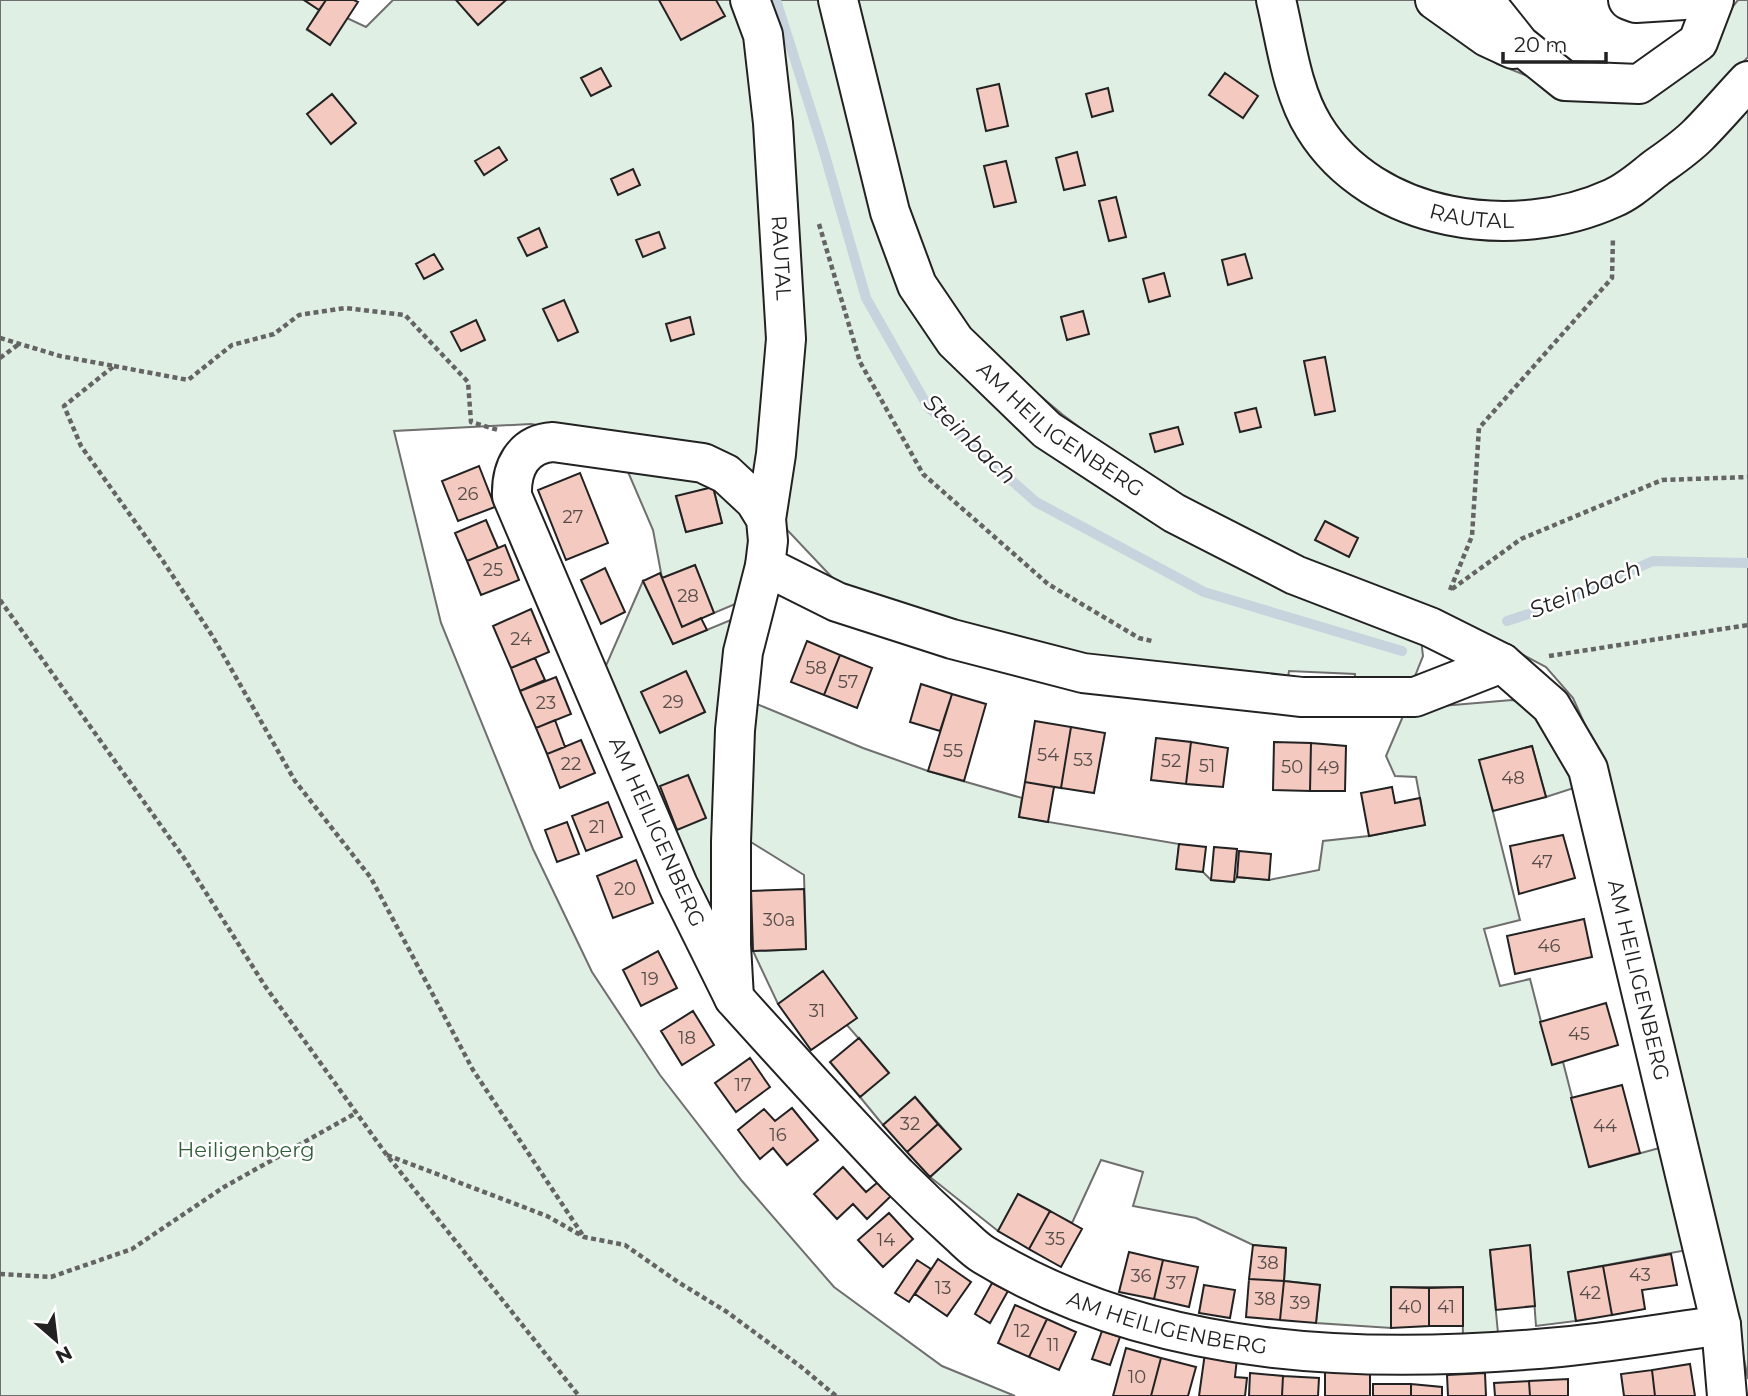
<svg xmlns="http://www.w3.org/2000/svg" width="1748" height="1396" viewBox="0 0 1748 1396" font-family="Montserrat,sans-serif">
<rect width="100%" height="100%" fill="#fff"/>
<!-- green -->
<path fill="#e0efe3" stroke="#6f6f6f" stroke-width="2" fill-rule="evenodd" d="M0,0H304L319,10L307,30L330,44L347,18L366,27L393,0H819L873,218L946,353L1421,639L1423,656L1411,686L1354,688L1355,674L1289,671L1287,684L1089,659L843,589L776,518L605,436L531,424L394,431L441,623L533,849L592,972L660,1075L742,1181L834,1287L942,1366L1015,1396H0Z
M852,0H1261L1316,155L1531,236L1748,101V1379L1737,1324L1604,767L1573,698L1546,667L1444,613L1401,595L1308,569L1187,507L1063,415L968,335L930,279L903,206Z
M1292,0H1418L1497,64L1589,100L1701,46L1738,0H1748V57L1687,123L1622,176L1565,198L1507,204L1430,197L1355,155L1313,93Z
M622,458L707,475L740,503L752,535L740,602L714,613L695,565L662,578L653,530ZM713,487L722,523L686,532L676,497Z
M643,581L673,644L738,617L718,929L601,677ZM686,672L705,712L660,732L642,692Z
M1512,700L1529,704L1577,787L1546,797L1532,746L1480,760L1520,920L1484,929L1500,986L1530,979L1552,1064L1563,1062L1590,1167L1663,1147L1687,1250L1569,1272L1576,1321L1536,1326L1530,1246L1490,1250L1498,1333L1463,1336L1462,1287H1391V1328L1316,1323L1320,1285L1284,1281L1286,1248L1253,1245L1196,1218L1133,1206L1143,1172L1101,1160L1072,1223L1018,1194L998,1231L930,1177L961,1149L915,1097L883,1125L860,1097L888,1072L847,1025L778,1004L753,951L806,949L804,875L746,839L752,702L863,748L928,771L1022,798L1019,817L1179,844L1177,869L1203,872L1211,880L1234,882L1237,877L1269,880L1319,870L1323,841L1369,836L1425,825L1416,777L1395,776L1386,756L1406,709Z"/>
<g fill="none" stroke-linecap="round" stroke-linejoin="round">
<!-- stream -->
<path stroke="#c7d3dd" stroke-width="10" d="M776,0L822,145L866,298L928,407L1036,502L1204,592L1402,651
M1507,621L1544,609L1653,561L1748,563"/>
</g>
<!-- building -->
<path fill="#f3c9c0" stroke="#222" stroke-width="2" d="M304,0H326L319,10Z
M326,0H354L358,2L330,45L307,29Z
M456,0H506L478,25Z
M659,0H716L725,16L681,40Z
M601,68L611,86L591,96L581,78Z
M1225,73L1258,96L1243,118L1209,95Z
M999,84L1008,126L986,131L977,89Z
M1108,88L1113,111L1092,117L1086,94Z
M332,94L356,123L331,144L307,114Z
M499,147L507,160L484,175L475,161Z
M1077,152L1085,185L1064,190L1056,158Z
M1006,161L1016,202L994,207L984,166Z
M633,169L640,185L618,195L611,179Z
M1116,197L1126,237L1109,241L1099,201Z
M539,228L547,247L527,256L518,238Z
M659,232L665,248L643,257L636,240Z
M434,254L443,269L424,279L416,264Z
M1245,254L1252,278L1228,285L1222,260Z
M1164,273L1170,296L1149,302L1143,279Z
M564,300L578,332L558,341L543,309Z
M1083,311L1089,334L1067,340L1061,317Z
M690,317L694,334L671,341L666,324Z
M476,320L485,340L461,351L451,332Z
M1325,357L1335,411L1315,415L1304,361Z
M1256,408L1261,427L1240,432L1235,413Z
M1178,427L1183,444L1155,452L1150,434Z
M479,466L495,507L458,521L442,481Z
M580,473L608,543L566,560L538,490Z
M713,487L722,523L686,532L676,496Z
M486,520L498,548L467,561L455,533Z
M1325,521L1358,538L1349,557L1315,540Z
M505,545L519,580L481,595L467,561Z
M695,565L714,613L682,627L662,578Z
M605,568L625,612L601,624L581,580Z
M660,573L682,627L701,618L707,630L673,644L643,581Z
M531,609L549,652L511,668L493,626Z
M807,641L840,655L824,695L791,682Z
M840,655L872,668L857,708L824,695Z
M535,658L545,680L520,691L511,668Z
M686,671L705,712L660,733L641,692Z
M556,677L571,714L536,728L520,691Z
M921,684L952,694L940,731L910,722Z
M952,694L986,704L964,781L928,771Z
M555,720L565,747L547,754L536,728Z
M1035,721L1071,727L1061,788L1025,782Z
M1071,727L1105,733L1094,793L1061,788Z
M1156,738L1191,742L1186,784L1151,780Z
M581,740L595,773L560,788L547,754Z
M1191,742L1228,748L1223,787L1186,784Z
M1274,742L1311,743L1310,791L1273,790Z
M1311,743L1346,746L1345,791H1310Z
M1532,746L1546,797L1493,811L1479,760Z
M688,775L706,818L677,830L660,786Z
M1025,782L1054,787L1048,822L1019,817Z
M1392,787L1395,803L1420,798L1425,825L1369,836L1361,793Z
M608,802L622,837L586,851L572,816Z
M567,822L579,854L557,862L545,830Z
M1563,835L1575,878L1519,894L1510,846Z
M1179,844L1206,847L1203,872L1176,869Z
M1214,847L1237,849L1234,882L1211,880Z
M1239,851L1271,854L1269,880L1237,877Z
M636,860L653,903L613,918L597,876Z
M804,889L806,949L753,951L751,891Z
M1584,919L1592,957L1515,974L1507,936Z
M658,951L677,988L641,1006L623,970Z
M823,971L857,1018L811,1050L778,1004Z
M1606,1003L1618,1045L1552,1065L1540,1022Z
M693,1011L714,1045L682,1065L661,1031Z
M859,1038L889,1073L860,1097L830,1062Z
M750,1058L770,1087L736,1112L715,1083Z
M1622,1085L1640,1153L1589,1167L1571,1098Z
M915,1097L938,1124L907,1152L883,1125Z
M792,1108L818,1140L787,1165L773,1148L760,1159L738,1130L764,1109L775,1121Z
M938,1124L961,1149L930,1177L907,1152Z
M843,1167L866,1192L878,1182L891,1196L867,1219L853,1204L837,1219L814,1194Z
M1018,1194L1050,1211L1029,1249L998,1231Z
M1050,1211L1082,1229L1061,1267L1029,1249Z
M889,1213L913,1239L883,1267L858,1240Z
M1253,1245L1286,1248L1284,1281L1249,1279Z
M1530,1245L1535,1306L1496,1310L1490,1250Z
M1129,1252L1163,1260L1154,1299L1119,1292Z
M1671,1254L1677,1285L1642,1290L1645,1309L1612,1315L1603,1266Z
M938,1259L971,1282L947,1316L915,1294Z
M917,1260L931,1269L909,1302L895,1293Z
M1163,1260L1198,1267L1189,1307L1154,1299Z
M1603,1266L1612,1315L1576,1321L1568,1272Z
M1249,1279L1284,1281L1280,1320L1246,1317Z
M1284,1281L1320,1285L1316,1323L1280,1320Z
M992,1283L1008,1291L990,1323L975,1314Z
M1204,1285L1235,1290L1230,1318L1199,1313Z
M1391,1287L1429,1288V1326L1391,1328Z
M1463,1287V1326H1429V1288Z
M1015,1305L1047,1319L1029,1357L998,1343Z
M1047,1319L1076,1332L1059,1370L1029,1357Z
M1102,1331L1120,1337L1110,1365L1092,1359Z
M1126,1348L1161,1358L1151,1396H1113Z
M1205,1353L1237,1358L1235,1377L1247,1378L1245,1396H1199Z
M1161,1358L1196,1367L1188,1396H1151Z
M1690,1364L1695,1396H1655L1652,1370Z
M1325,1369H1370V1396H1325Z
M1652,1370L1655,1396H1624L1621,1374Z
M1250,1373L1283,1376L1282,1396H1249Z
M1485,1373L1486,1396H1448L1447,1375Z
M1283,1376L1319,1378L1318,1396H1282Z
M1568,1379V1396H1530L1529,1381Z
M1529,1381L1530,1396H1495L1494,1383Z
M1373,1384H1411V1396H1373Z
M1411,1384L1442,1387V1396H1411Z"/>
<g fill="none" stroke-linecap="round" stroke-linejoin="round">
<!-- minor casing -->
<g stroke="#222" stroke-width="42">
<g id="minor">
<path id="s1" d="M750,0L763,35L773,123L786,339L776,454L766,519L768,541L765,566L743,652L735,730L731,842V945L734,998L678,885L512,496C511,469 522,444 553,442L703,463L726,474L755,501L766,519"/>
<path id="s2" d="M838,0L890,212L917,285L955,341L1047,430L1174,513L1295,575L1430,627L1502,663L1551,706L1588,769L1721,1325L1727,1396"/>
<path id="s3" d="M1276,0C1286,41 1291,90 1314,127C1373,223 1515,243 1613,198C1629,191 1642,179 1656,168C1670,158 1685,148 1698,135C1715,118 1731,99 1748,81"/>
<path d="M1435,0L1487,37L1513,49"/>
<path d="M1484,0L1520,45L1565,81L1639,84L1698,42L1714,0"/>
<path d="M1628,0L1636,3L1684,0"/>
<path d="M765,566L837,602L952,639L1083,673L1302,697H1415L1502,663"/>
<path id="s4" d="M734,998C788,1058 842,1117 897,1175C917,1195 937,1214 958,1233C966,1240 974,1249 984,1255C1155,1359 1366,1365 1560,1347C1614,1342 1667,1333 1721,1325"/>
</g>
</g>
<!-- path -->
<path stroke="#646464" stroke-width="4.5" stroke-dasharray="5 3.5" stroke-linecap="butt" d="M819,224L860,362L923,474L1048,584L1139,638L1152,641
M0,338L60,356L114,366L64,406L81,446L163,561L213,637L295,781L371,878L473,1070L584,1237
M0,358L19,344
M114,366L188,380L232,345L274,334L299,315L345,308L405,315L468,382L471,422L498,430
M1452,589L1521,539L1662,480L1748,477
M1450,590L1472,536L1479,428L1612,278L1613,237
M0,600L184,858L265,986L386,1154L579,1396
M1549,656L1748,625
M387,1155L547,1216L584,1237L625,1245L678,1282L727,1312L800,1366L836,1396
M0,1274L51,1277L132,1249L224,1187L356,1113"/>
<!-- minor -->
<use href="#minor" stroke="#fff" stroke-width="38"/>
</g>
<g text-anchor="middle" stroke-width="5" stroke-linejoin="round" paint-order="stroke">
<!-- number labels -->
<g font-size="18" fill="#564c4a">
<text x="468" y="500">26</text>
<text x="573" y="523">27</text>
<text x="493" y="576">25</text>
<text x="688" y="602">28</text>
<text x="521" y="645">24</text>
<text x="816" y="674">58</text>
<text x="848" y="688">57</text>
<text x="673" y="708">29</text>
<text x="546" y="709">23</text>
<text x="953" y="757">55</text>
<text x="1048" y="761">54</text>
<text x="1083" y="766">53</text>
<text x="1171" y="767">52</text>
<text x="571" y="770">22</text>
<text x="1207" y="772">51</text>
<text x="1292" y="773">50</text>
<text x="1328" y="774">49</text>
<text x="1513" y="784">48</text>
<text x="597" y="833">21</text>
<text x="1542" y="868">47</text>
<text x="625" y="895">20</text>
<text x="779" y="926">30a</text>
<text x="1549" y="952">46</text>
<text x="650" y="985">19</text>
<text x="817" y="1017">31</text>
<text x="1579" y="1040">45</text>
<text x="687" y="1044">18</text>
<text x="743" y="1091">17</text>
<text x="910" y="1130">32</text>
<text x="1605" y="1132">44</text>
<text x="778" y="1141">16</text>
<text x="1055" y="1245">35</text>
<text x="886" y="1246">14</text>
<text x="1268" y="1269">38</text>
<text x="1640" y="1281">43</text>
<text x="1141" y="1282">36</text>
<text x="1176" y="1289">37</text>
<text x="943" y="1294">13</text>
<text x="1590" y="1299">42</text>
<text x="1265" y="1305">38</text>
<text x="1300" y="1309">39</text>
<text x="1410" y="1313">40</text>
<text x="1446" y="1313">41</text>
<text x="1022" y="1337">12</text>
<text x="1053" y="1351">11</text>
<text x="1137" y="1383">10</text>
</g>
<!-- street labels -->
<g font-size="21" fill="#222" stroke="#fff">
<text dy="7" stroke="none"><textPath href="#s3" startOffset="322">RAUTAL</textPath></text>
<text dy="7" stroke="none"><textPath href="#s1" startOffset="261">RAUTAL</textPath></text>
<text dy="7" stroke="none"><textPath href="#s2" startOffset="502">AM HEILIGENBERG</textPath></text>
<text transform="translate(657 832) rotate(66)" y="7">AM HEILIGENBERG</text>
<text dy="7" stroke="none"><textPath href="#s2" startOffset="1360">AM HEILIGENBERG</textPath></text>
<text dy="7" stroke="none"><textPath href="#s4" startOffset="556">AM HEILIGENBERG</textPath></text>
</g>
<!-- park labels -->
<g font-size="21" fill="#2f5e38" stroke="#fff">
<text x="246" y="1157">Heiligenberg</text>
</g>
<!-- water labels -->
<g font-size="23" font-style="italic" fill="#222" stroke="#fff">
<text transform="translate(970 439) rotate(44)" y="8">Steinbach</text>
<text transform="translate(1585 589) rotate(-22)" y="8">Steinbach</text>
</g>
</g>
<!-- north arrow -->
<g transform="translate(56 1340) rotate(152)" stroke="#ffffff" stroke-width="5" paint-order="stroke">
<path d="M0-5L12 26L0 18L-12 26Z" fill="#222222"/>
<text y="-10" font-size="19" font-weight="bold" text-anchor="middle" fill="#222222">N</text>
</g>
<!-- scale -->
<path d="M1503 52v10h103v-10" fill="none" stroke="#222222" stroke-width="3.5"/>
<text x="1514" y="52" font-size="21" fill="#222222" stroke="#ffffff" stroke-width="5" paint-order="stroke">20 m</text>
</svg>
